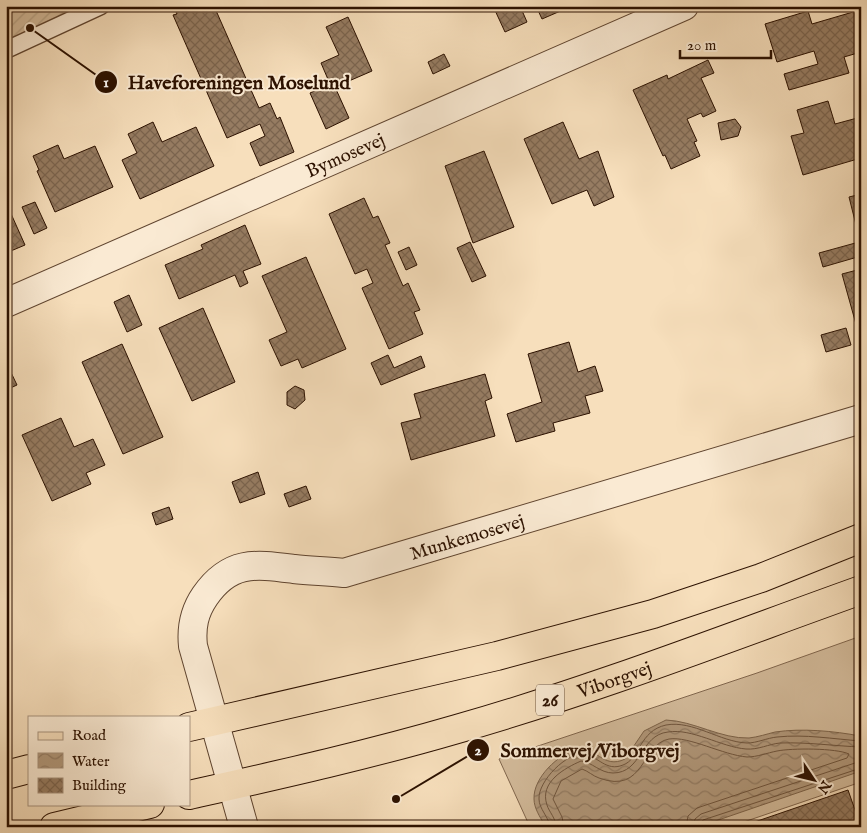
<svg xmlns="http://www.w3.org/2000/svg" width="867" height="833" viewBox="0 0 867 833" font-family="'IM FELL English',serif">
<defs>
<pattern id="garden-furrows" width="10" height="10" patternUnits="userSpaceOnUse" patternTransform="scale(1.25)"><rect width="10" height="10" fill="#d4bc9c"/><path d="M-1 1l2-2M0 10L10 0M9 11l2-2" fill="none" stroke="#b6a185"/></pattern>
<pattern id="water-waves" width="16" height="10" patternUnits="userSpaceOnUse" patternTransform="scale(1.25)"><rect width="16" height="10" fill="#b2997c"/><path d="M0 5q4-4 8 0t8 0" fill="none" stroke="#917b63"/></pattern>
<pattern id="building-cross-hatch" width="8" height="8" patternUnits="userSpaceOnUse" patternTransform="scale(1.25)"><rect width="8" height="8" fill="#967c62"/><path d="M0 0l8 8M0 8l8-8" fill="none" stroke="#7b644e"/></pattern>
</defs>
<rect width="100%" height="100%" fill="#f7dfbc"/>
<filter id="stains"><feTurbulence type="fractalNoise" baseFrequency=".004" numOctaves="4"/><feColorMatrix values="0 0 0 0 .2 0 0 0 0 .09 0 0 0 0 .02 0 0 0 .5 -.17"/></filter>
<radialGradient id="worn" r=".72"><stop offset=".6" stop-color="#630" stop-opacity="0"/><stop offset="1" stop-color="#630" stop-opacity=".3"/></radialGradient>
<!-- grass -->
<path fill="#d4bc9c" stroke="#80664e" d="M861,636V782L729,827H530L499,759L757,673Z"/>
<!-- garden -->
<path fill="url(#garden-furrows)" stroke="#80664e" d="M6,6H101L6,50Z"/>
<!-- water -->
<path fill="url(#water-waves)" stroke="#7c634a" d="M666,720C694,721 721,739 749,738C758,737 767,734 775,732C802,728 834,731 860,736L861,771L698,827H547L544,824C540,817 534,808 534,799C533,778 558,754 578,749C595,745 603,770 625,759L644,731Z"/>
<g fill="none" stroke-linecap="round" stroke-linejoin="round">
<!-- shore -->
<path stroke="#6f553e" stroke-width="1" d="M550,827C549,817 539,809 539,799C538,781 567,752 584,754C598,756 606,772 623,765C640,759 639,731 666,725C693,720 720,742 747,743C757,743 767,738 777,737C805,734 833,739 861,741
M556,827C556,818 549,812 547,805C539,782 565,768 581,761C592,762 600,773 613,773C642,773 640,735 668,732C692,728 721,747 746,749C758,750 769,744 780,743C808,742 834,746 861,747
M564,827L562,817L553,799L561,781L582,769C588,771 593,776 599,778C645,795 641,744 669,739C689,736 723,755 747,757C757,757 767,753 777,751C792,748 836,748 849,754L847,758L697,808L688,816L686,827
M693,827L695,819L701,814L861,761
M699,827L703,820L861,768"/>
</g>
<!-- building -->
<path fill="url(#building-cross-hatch)" stroke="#2c1100" d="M173,6H214L259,108L270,103L277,119L280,117L294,152L260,166L250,143L265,136L260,124L227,138L173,15L177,14Z
M493,6H520L527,22L505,32Z
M536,6H572L542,19Z
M852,6H861V52L844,57L849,73L789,90L784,74L818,64L814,51L777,62L765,24L808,11L812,24L853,12Z
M348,17L372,71L335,87L349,118L326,129L310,93L330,84L321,63L339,55L326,27Z
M444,54L450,66L433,74L428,62Z
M708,60L714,73L701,78L716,111L703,117L701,113L687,119L697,141L694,142L700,156L671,169L665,155L663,156L633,90L667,75L668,79Z
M861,72V89L856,73Z
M828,101L835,124L861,117V158L803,175L791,136L804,133L797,110Z
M735,119L741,127L738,136L721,140L718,123Z
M153,122L162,142L196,127L214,166L140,199L122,160L137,153L128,134Z
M563,122L579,159L598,151L614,197L594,206L587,190L552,204L524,139Z
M58,145L64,159L95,146L113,187L55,212L37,171L39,170L33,156Z
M484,151L514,227L473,243L445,166Z
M861,194V245L849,197Z
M364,198L373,218L378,216L390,243L385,245L403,286L408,283L420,310L414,312L423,334L389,349L362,288L373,283L367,269L355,274L329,214Z
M35,202L47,228L34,234L22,207Z
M8,207L25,245L6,253V208Z
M245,225L261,264L243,271L248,283L240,287L235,275L179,299L165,265L203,249L201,245Z
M470,242L486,276L472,282L457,248Z
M859,242L861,256L823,267L819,253Z
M409,247L417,265L406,270L398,252Z
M306,257L346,349L302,368L298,359L281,366L269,340L287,332L262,276Z
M861,269V335H859L842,274Z
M129,295L142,325L127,332L114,302Z
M203,308L235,382L192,401L159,328Z
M846,328L851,345L826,352L821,335Z
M569,342L578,372L595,366L603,391L585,396L590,413L553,423L555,431L516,442L507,414L542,402L528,354Z
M122,344L163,437L123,454L82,362Z
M388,355L394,368L421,356L425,367L381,385L371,363Z
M6,362L17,385L6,390Z
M485,374L492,398L485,401L495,436L411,460L401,423L421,418L414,394Z
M295,386L304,390L305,400L295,409L287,405V392Z
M61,418L74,447L93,439L105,465L86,473L91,484L52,501L22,435Z
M258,472L265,494L240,503L232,482Z
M306,486L311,499L289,507L284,494Z
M169,507L173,519L156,525L152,513Z
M848,790L861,827H740Z"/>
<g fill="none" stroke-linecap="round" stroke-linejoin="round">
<!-- lane casing -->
<g stroke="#5f442f" stroke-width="19">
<path id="lane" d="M6,50L101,6"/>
</g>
<!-- street casing -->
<g stroke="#5f442f" stroke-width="30">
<g id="street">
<path id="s1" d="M6,303L684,6"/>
<path id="s2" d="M244,827L193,646C191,627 194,612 205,596C230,560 255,564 294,569C310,571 327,571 344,573L861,419"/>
</g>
</g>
<!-- primary casing -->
<g stroke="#2c1100" stroke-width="30">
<g id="primary">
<path d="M189,727L497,656L653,614L761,578L861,538"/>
<path d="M6,775L29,769"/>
<path id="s3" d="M189,795C278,775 368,755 457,729C594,690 727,638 861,590"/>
<path d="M54,827L150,804"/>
</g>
</g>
<!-- lane -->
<use href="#lane" stroke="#faead3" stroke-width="16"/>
<!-- street -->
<use href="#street" stroke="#faead3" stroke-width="28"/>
<!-- primary -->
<use href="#primary" stroke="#f7dfbc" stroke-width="28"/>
</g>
<g text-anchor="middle" stroke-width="4" stroke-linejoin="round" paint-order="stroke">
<!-- shield labels -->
<rect fill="#faead3" stroke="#6a523f" stroke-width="1" x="536" y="684.5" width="28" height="31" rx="4"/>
<g font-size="18" font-weight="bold" fill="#2c1100">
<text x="550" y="706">26</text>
</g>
<!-- street labels -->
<g font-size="19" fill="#2c1100" stroke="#faead3">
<text dy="7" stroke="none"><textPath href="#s1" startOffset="370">Bymosevej</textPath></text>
<text dy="7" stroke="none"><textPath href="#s2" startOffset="519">Munkemosevej</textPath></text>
<text dy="7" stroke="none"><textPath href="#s3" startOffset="441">Viborgvej</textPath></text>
</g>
</g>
<!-- callouts -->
<path fill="none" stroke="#2c1100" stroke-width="2" d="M30 28L106 82M396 799L478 750"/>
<g fill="#2c1100" stroke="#faead3" stroke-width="2">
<circle cx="30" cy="28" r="5"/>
<circle cx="396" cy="799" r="5"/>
<circle cx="106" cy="82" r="12"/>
<circle cx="478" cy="750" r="12"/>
</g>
<g font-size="15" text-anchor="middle" font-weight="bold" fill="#fff">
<text x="106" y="87">1</text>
<text x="478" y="755">2</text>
</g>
<g font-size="20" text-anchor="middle" font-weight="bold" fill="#2c1100" stroke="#faead3" stroke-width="4" stroke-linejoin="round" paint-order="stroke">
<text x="239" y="89">Haveforeningen Moselund</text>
<text x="590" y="757">Sommervej/Viborgvej</text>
</g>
<!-- margin -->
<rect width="867" height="833" fill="none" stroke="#f7dfbc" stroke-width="25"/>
<rect x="8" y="8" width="852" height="818" fill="none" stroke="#2c1100" stroke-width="2.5"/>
<rect x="12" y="12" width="842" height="808" fill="none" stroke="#2c1100"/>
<!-- legend -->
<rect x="28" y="716" width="162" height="90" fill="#faead3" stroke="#a8937f"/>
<rect x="38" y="732" width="25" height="8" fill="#f7dfbc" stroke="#a8937f"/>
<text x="72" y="740" font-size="15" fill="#2c1100">Road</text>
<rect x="38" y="753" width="25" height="15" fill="url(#water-waves)" stroke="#a8937f"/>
<text x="72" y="766" font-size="15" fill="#2c1100">Water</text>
<rect x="38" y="778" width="25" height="15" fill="url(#building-cross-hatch)" stroke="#a8937f"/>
<text x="72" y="790" font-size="15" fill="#2c1100">Building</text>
<!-- north arrow -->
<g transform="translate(814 780) rotate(125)" stroke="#faead3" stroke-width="4" paint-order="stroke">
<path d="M0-4L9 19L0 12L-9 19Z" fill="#2c1100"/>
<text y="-8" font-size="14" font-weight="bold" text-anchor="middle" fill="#2c1100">N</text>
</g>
<!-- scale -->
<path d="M680 50v8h91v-8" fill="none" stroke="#2c1100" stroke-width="2.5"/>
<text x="687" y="50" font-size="15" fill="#2c1100" stroke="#faead3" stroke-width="4" paint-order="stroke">20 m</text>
<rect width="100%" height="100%" filter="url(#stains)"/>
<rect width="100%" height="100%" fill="url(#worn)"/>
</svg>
